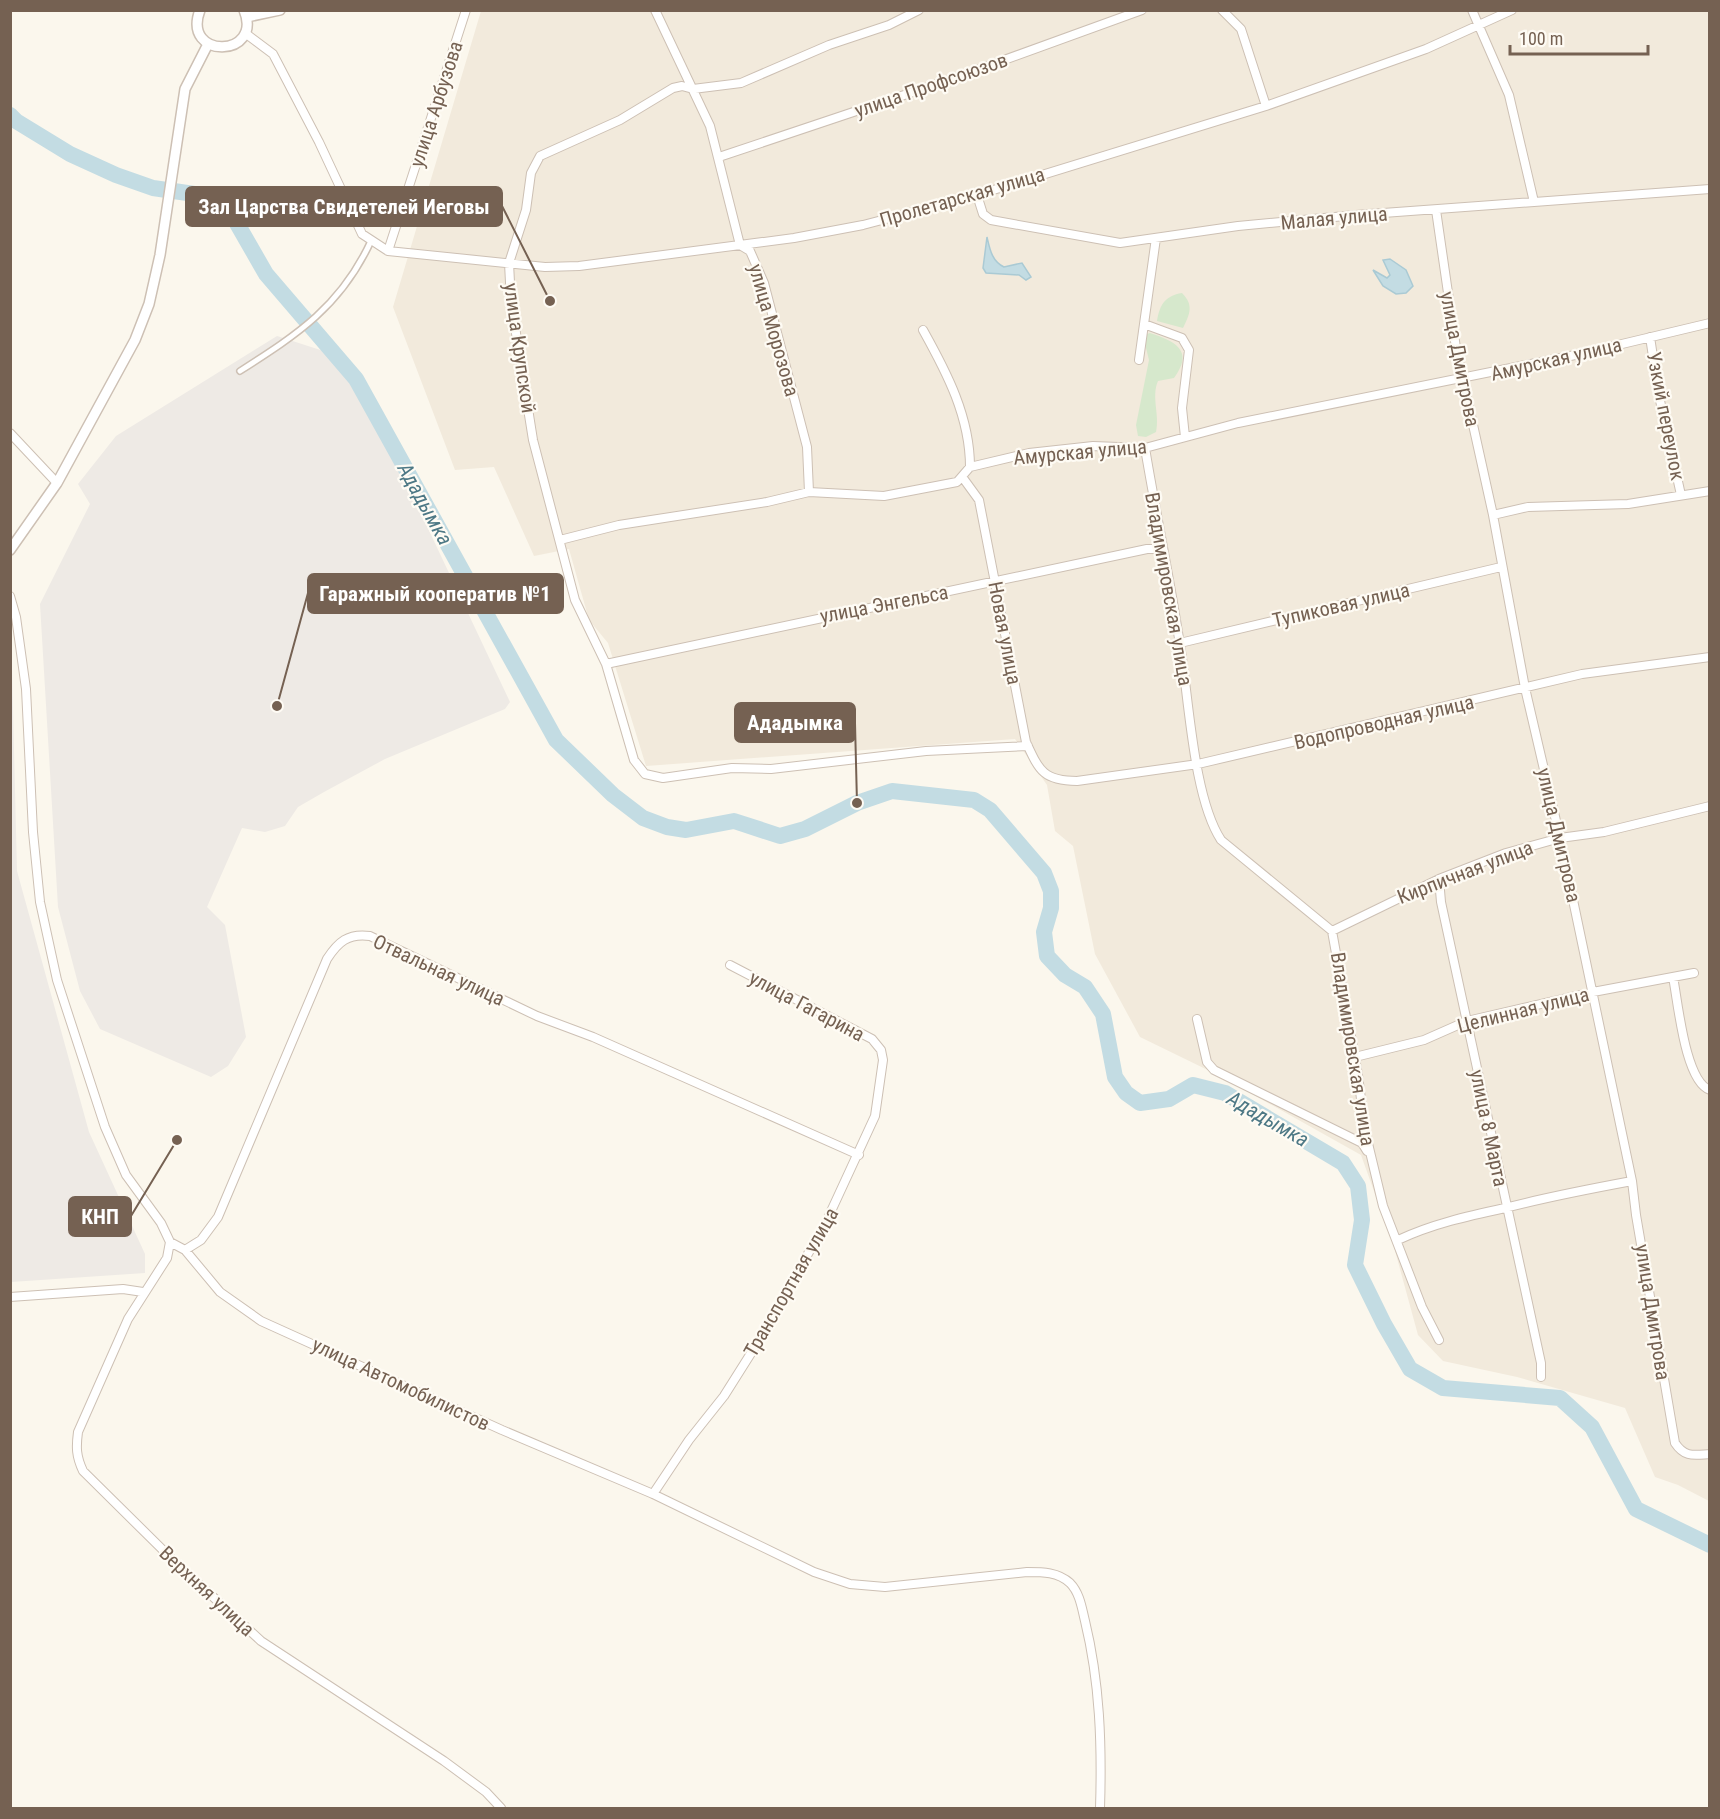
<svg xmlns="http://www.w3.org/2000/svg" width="1720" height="1819" viewBox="0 0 1720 1819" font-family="'Roboto Condensed',sans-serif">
<rect width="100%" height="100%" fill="#fbf7ed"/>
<!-- residential -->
<path fill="#f2eadc" d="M481,11H1709V1501L1678,1485L1655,1477L1625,1408L1517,1377L1443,1361L1418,1335L1394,1247L1361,1155L1220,1076L1140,1037L1095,954L1073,846L1055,831L1047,785L1015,739L646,766L608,643L589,620L569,549L534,556L494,467L455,470L393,307Z"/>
<!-- industrial -->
<path fill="#eeeae5" d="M277,336L336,355L372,410L510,702L505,709L385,759L324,792L298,807L285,826L265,832L242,828L207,907L225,925L246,1037L228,1066L211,1077L100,1029L80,991L58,907L40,604L90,504L78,484L116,436Z
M11,627L17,871L89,1132L145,1254V1273L11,1282Z"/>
<!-- green -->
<path fill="#d6e8cc" d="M1182,293C1194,305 1190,314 1183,328L1157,321C1160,304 1165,296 1182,293Z
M1150,333C1174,341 1195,350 1174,378L1158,381C1151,397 1160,415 1156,432L1146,437L1138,436L1136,425L1149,360L1145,344L1147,334Z"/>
<!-- water -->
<path fill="#c3dce3" stroke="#aacad4" stroke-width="1.5" d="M987,237C990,250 992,261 1004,267L1022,263L1031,277L1026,280L1019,275L986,273L983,268Z
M1390,259L1406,270L1413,286L1406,293L1396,294L1383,286L1373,270L1387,278L1390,275L1383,260Z"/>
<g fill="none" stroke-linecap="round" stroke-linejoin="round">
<!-- river -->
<path stroke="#c3dce3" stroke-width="16" d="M10,115L16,121L70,154L116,175L153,188L208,196L221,203L231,213L266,274L356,379L556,740L613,795L643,818L667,827L686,830L734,821L780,836L805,829L857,803L892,791L974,800L990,810L1044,873L1051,891V908L1044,932L1047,956L1065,975L1085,987L1103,1014L1115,1077L1126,1093L1140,1103L1169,1099L1193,1085L1225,1093L1343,1163L1358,1186L1362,1220L1355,1265L1384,1324L1410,1369L1443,1388L1560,1398L1592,1427L1636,1509L1710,1545"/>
<!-- pedestrian casing -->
<g stroke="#cdc0b4" stroke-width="8">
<path id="pedestrian" d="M240,371C298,334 341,306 371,241"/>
</g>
<!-- minor casing -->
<g stroke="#cdc0b4" stroke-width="10">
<path id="minor" d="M655,10L710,126L740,245L750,251L764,283L807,447L809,492
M919,10L889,25L829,45L741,83L693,89L682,86L673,88L620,120L540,156L531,173L526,210L509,263L511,302L533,440L575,600L606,664L634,760L645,774L663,778L732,768L771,769L926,751L1028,746
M1222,10L1241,29L1266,106
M1472,10L1509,95L1534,202
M245,33L273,54L319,142L362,234L388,251L545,267L579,266L794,238L863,225L977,195L1266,106L1426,49L1512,10
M719,157L946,81L1142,10
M977,195L983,214L991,220L1120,243L1238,226L1356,215L1710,189
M1436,210L1456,348L1493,515L1525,688L1560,838L1632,1181L1636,1215L1675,1443C1685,1458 1694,1455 1710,1454
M388,251L466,10
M1144,324L1182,338L1189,350L1182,408L1185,437
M923,330C947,373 970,417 970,467
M1650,337L1659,396L1681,495
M1139,360L1156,238
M10,433L57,483
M1145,448C1156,514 1170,579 1180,645C1189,698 1193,797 1221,840L1332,931L1358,1075L1365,1131L1383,1206L1422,1307L1439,1340
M963,478L979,500L1026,742C1039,770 1043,781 1077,781L1198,764L1582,674L1710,657
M1493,515L1528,507L1628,504L1710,491
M560,540L619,525L767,502L809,492L884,496L957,482L970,467L1029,453L1093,446L1145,448L1238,423L1580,354L1710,323
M10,596L16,617L26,689L33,832L40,902L57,980L105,1127L126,1175L161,1223L170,1242L167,1258L128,1319L78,1432C76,1447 76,1456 83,1471L173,1560L261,1641L444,1761L486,1792L501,1808
M1180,643L1501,567
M606,664L1147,549H1162
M1439,879L1441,902L1541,1363V1377
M1332,931L1439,879L1506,853L1560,838L1604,832L1710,806
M1673,977C1678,1002 1685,1082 1710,1090
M1197,1019L1207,1062L1214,1070L1362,1143L1367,1151
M1355,1057L1424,1040L1467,1021L1593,992L1694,973
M1398,1240C1432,1224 1468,1216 1505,1208C1547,1197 1589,1189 1632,1181
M170,1242L185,1250L220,1292L261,1321L502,1430L653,1494L814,1572L850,1584L885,1587L1027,1572C1043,1572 1058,1572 1070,1583C1080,1593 1082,1609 1085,1621C1100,1683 1102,1745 1100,1808
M185,1250L201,1240L218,1217L327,959C338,942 348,933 370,936L537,1016L593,1037L859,1155
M10,1297L123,1289L143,1292
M653,1494L689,1440L724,1396L760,1339L827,1220L875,1116L883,1060L881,1050L872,1039L730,965"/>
</g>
<!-- tertiary casing -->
<g stroke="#cdc0b4" stroke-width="12">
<path id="tertiary" d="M200,10C181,60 264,58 244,10
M247,17L280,10
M10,550L57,483L135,340L149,304L160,255L185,89L208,44"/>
</g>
<!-- pedestrian -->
<use href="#pedestrian" stroke="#fff" stroke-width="5"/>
<!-- minor -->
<use href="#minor" stroke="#fff" stroke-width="8"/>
<!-- tertiary -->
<use href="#tertiary" stroke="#fff" stroke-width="9"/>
</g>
<g text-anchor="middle" stroke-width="4.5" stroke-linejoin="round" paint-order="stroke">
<!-- street labels -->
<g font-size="20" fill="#756152" stroke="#fefbf4">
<text transform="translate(931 85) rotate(-19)" y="7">улица Профсоюзов</text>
<text transform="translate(436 104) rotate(-72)" y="7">улица Арбузова</text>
<text transform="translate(962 197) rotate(-16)" y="7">Пролетарская улица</text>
<text transform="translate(1334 218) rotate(-5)" y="7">Малая улица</text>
<text transform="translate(774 330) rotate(74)" y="7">улица Морозова</text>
<text transform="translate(520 348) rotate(82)" y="7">улица Крупской</text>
<text transform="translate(1460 359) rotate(79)" y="7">улица Дмитрова</text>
<text transform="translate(1556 359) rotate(-13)" y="7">Амурская улица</text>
<text transform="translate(1666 416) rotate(79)" y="7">Узкий переулок</text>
<text transform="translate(1080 452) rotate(-5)" y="7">Амурская улица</text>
<text transform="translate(1169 589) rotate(80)" y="7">Владимировская улица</text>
<text transform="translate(884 604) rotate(-11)" y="7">улица Энгельса</text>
<text transform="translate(1341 605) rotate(-13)" y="7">Тупиковая улица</text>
<text transform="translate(1005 633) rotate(79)" y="7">Новая улица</text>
<text transform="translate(1384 722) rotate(-13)" y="7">Водопроводная улица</text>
<text transform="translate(1559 835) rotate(77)" y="7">улица Дмитрова</text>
<text transform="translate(1465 872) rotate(-21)" y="7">Кирпичная улица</text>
<text transform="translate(439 970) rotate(25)" y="7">Отвальная улица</text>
<text transform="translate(807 1006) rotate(28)" y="7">улица Гагарина</text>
<text transform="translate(1523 1010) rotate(-14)" y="7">Целинная улица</text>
<text transform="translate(1353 1049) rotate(81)" y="7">Владимировская улица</text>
<text transform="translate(1489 1128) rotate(78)" y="7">улица 8 Марта</text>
<text transform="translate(791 1282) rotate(-60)" y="7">Транспортная улица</text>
<text transform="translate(1653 1312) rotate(81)" y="7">улица Дмитрова</text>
<text transform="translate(401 1384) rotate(25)" y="7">улица Автомобилистов</text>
<text transform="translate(207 1591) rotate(43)" y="7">Верхняя улица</text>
</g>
<!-- water labels -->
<g font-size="21" font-style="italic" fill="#4d7885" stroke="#fefbf4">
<text transform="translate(425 504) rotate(61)" y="7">Ададымка</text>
<text transform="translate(1268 1119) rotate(30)" y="7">Ададымка</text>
</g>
</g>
<!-- callouts -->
<path fill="none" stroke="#756152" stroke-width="2" d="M550 301L502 206M277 706L308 593M857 803L855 723M177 1140L131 1216"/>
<g fill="#756152" stroke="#fefbf4" stroke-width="2">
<circle cx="550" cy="301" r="6"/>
<circle cx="277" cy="706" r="6"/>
<circle cx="857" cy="803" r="6"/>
<circle cx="177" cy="1140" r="6"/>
</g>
<g fill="#756152" stroke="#756152" stroke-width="2">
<rect x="186" y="187" width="316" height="39" rx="6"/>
<rect x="308" y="574" width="255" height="39" rx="6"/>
<rect x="735" y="703" width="120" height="39" rx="6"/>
<rect x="69" y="1197" width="62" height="39" rx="6"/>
</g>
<g font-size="21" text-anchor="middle" font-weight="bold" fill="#fff">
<text x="344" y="214">Зал Царства Свидетелей Иеговы</text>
<text x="435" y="601">Гаражный кооператив №1</text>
<text x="795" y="730">Ададымка</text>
<text x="100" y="1224">КНП</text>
</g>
<!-- border -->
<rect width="1720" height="1819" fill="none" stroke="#756152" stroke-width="24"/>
<!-- scale -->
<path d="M1510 45v9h138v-9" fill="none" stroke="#756152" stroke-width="3"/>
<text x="1519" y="45" font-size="18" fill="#756152" stroke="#fefbf4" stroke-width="4.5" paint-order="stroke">100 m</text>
</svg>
